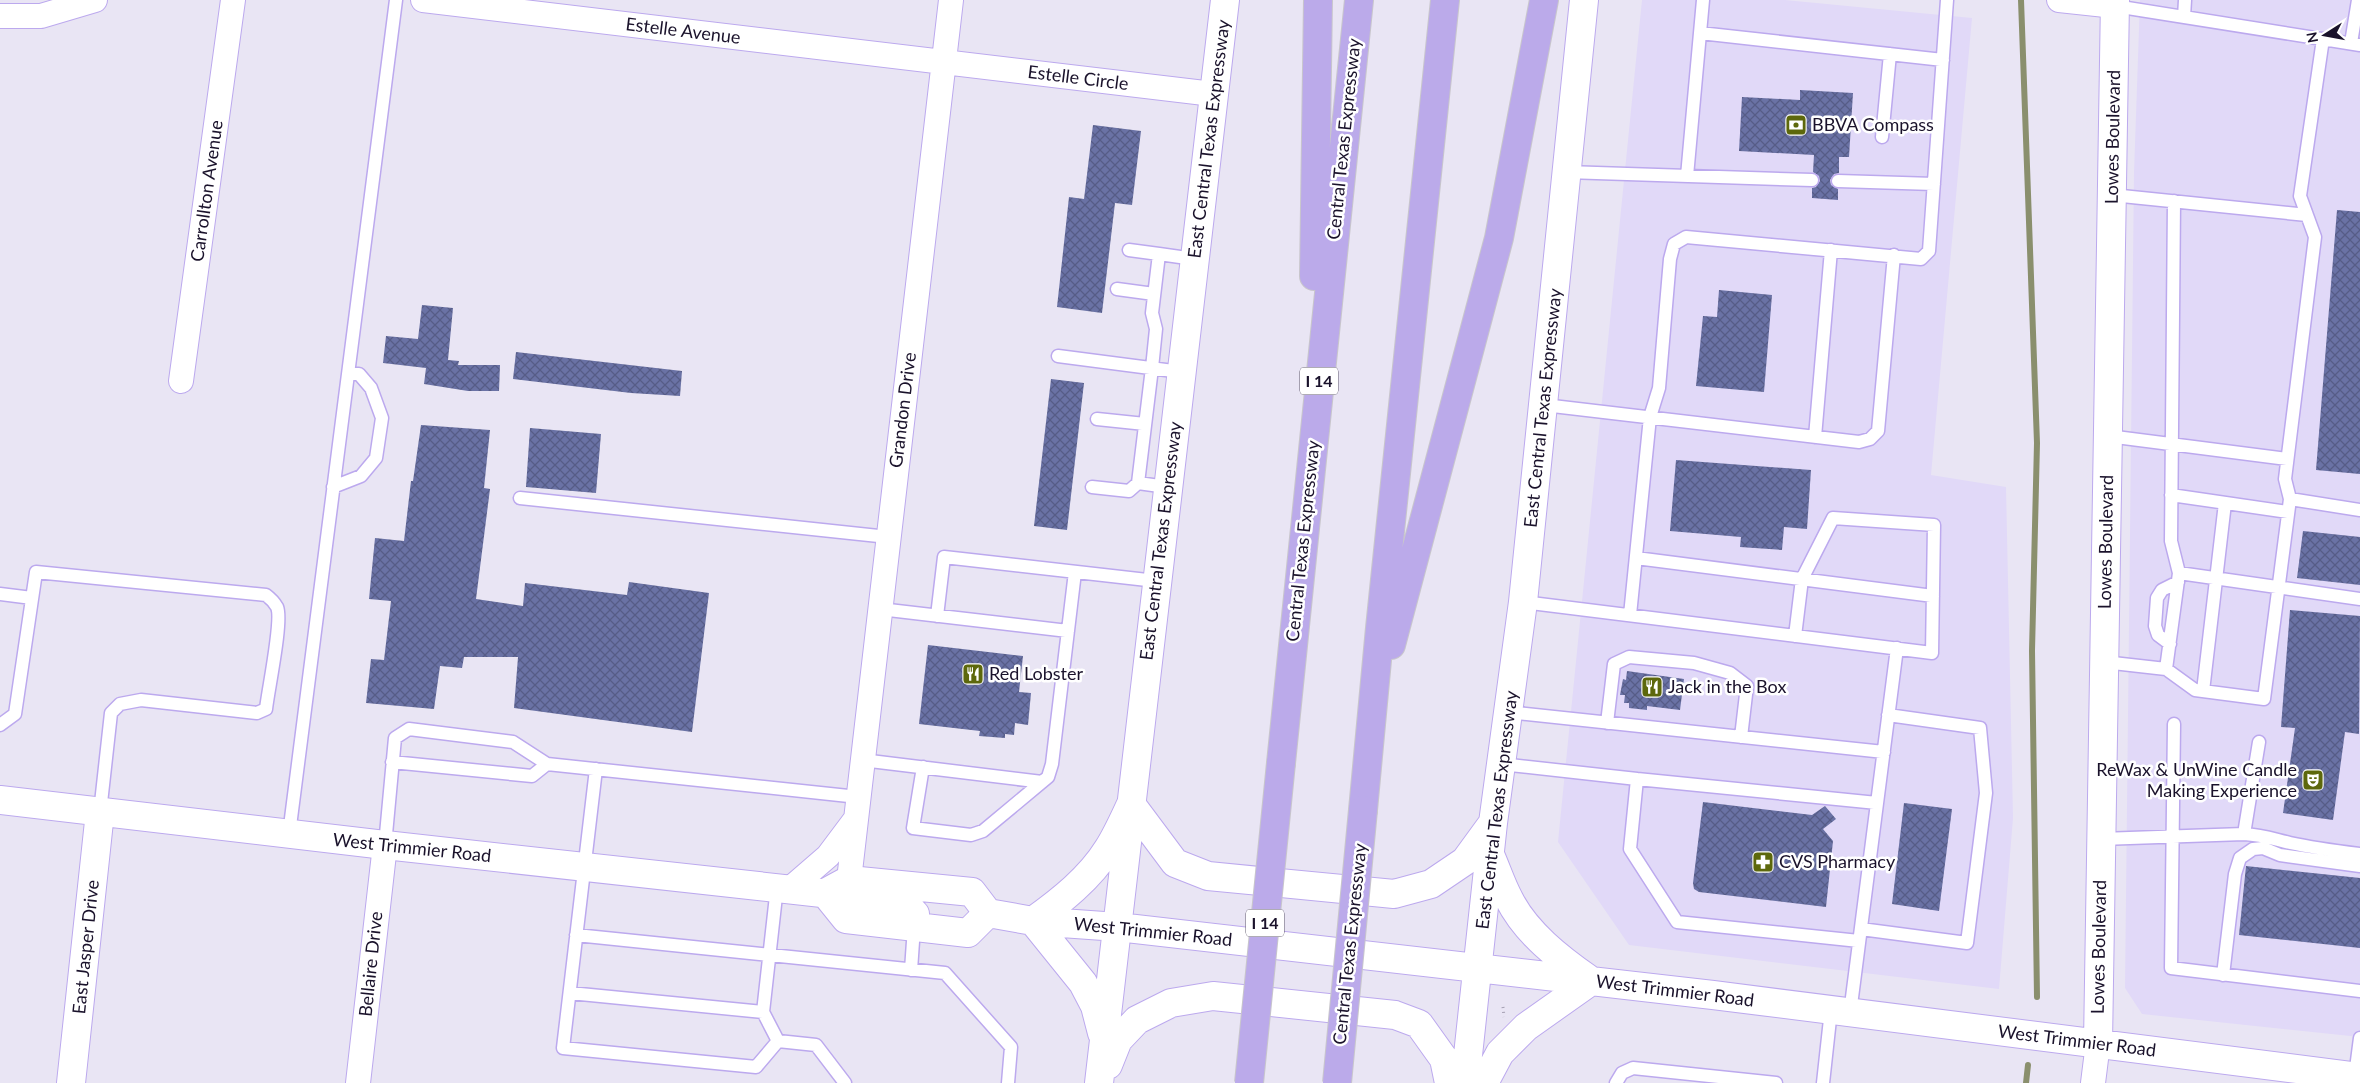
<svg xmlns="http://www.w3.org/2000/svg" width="2360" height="1083" viewBox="0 0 2360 1083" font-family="Lato,sans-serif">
<defs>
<pattern id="building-cross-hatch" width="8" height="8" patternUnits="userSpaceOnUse" patternTransform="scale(1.25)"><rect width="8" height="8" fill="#6a72a5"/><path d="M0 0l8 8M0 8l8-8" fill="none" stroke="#565c87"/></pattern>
</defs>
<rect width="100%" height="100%" fill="#e9e5f4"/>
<!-- built -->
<path fill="#e1d9f8" d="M1642,0H1785L1972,18L1931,475L2006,487L2013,818L1999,989L1629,945L1558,842Z
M2140,0H2360V1037L2142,1014L2125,988L2134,173Z"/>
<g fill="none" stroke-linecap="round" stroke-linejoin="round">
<!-- stream -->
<path stroke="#8a8f6d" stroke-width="6" d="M2021,0L2037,443L2032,651L2037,997
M2026,1083L2028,1065"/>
</g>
<!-- building -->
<path fill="url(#building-cross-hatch)" d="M1800,90L1853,93L1849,157H1839V173L1834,174L1830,180L1831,185L1838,189V200L1812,198V188L1816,187L1820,181L1819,176L1813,172L1814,155L1739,151L1742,97L1800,100Z
M1093,125L1141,131L1132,205L1115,203L1102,313L1057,307L1069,197L1084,199Z
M2337,210L2360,212V474L2316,470Z
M1719,290L1772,295L1764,392L1696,386L1703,316L1717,317Z
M422,305L453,308L448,360L459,361L458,365H500L499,391H468L424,384L426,368L383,363L386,336L418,339Z
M516,352L682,371L680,396L631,393L513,379Z
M1051,379L1084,383L1067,530L1034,526Z
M421,425L490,430L484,488L490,489L476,599L523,606L525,583L627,595L629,582L709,593L692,732L514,708L518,657H464L462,668L440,666L434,709L366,703L371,659L384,660L391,601L369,599L375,538L404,541L411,481H413Z
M530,428L601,434L596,493L526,487Z
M1676,460L1811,470L1807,529L1784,527L1782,550L1740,547L1741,537L1670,531Z
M2303,531L2360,537V585L2297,578Z
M2290,610L2360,616L2359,734L2345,732L2333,820L2283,813L2295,728L2281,727Z
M928,645L1023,656L1019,692L1031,693L1028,725L1015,723L1014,735L1005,734V738L979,736L980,731L919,724Z
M1627,671L1684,679L1680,710L1647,706V710L1629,708V703H1624L1625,695H1620L1623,679L1626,680Z
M1703,802L1812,815L1825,806L1836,819L1823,829L1833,841L1826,907L1699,892L1694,889L1693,883Z
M1904,803L1952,809L1939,911L1892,904Z
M2246,866L2360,878V948L2239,935Z"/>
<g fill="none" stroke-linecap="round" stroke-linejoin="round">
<!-- lane casing -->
<g stroke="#bca9ee" stroke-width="15">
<path id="lane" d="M2115,6L2360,45
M2184,17L2185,0
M1700,33L1943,60
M2351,43L2358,0
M1882,137L1890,54
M1566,172L1812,180
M1687,176L1703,0
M1838,181L1934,184
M2112,195L2307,215
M1129,250L1159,254
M1117,289L1154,294
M1058,356L1181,372
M1544,405L1859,442L1870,439L1878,431L1894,255
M1097,419L1145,424
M2108,436L2287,459
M1815,437L1831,250
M1138,483L1167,487
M333,487L361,476L376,458L382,418L371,388L359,374H348
M1092,487L1129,491L1138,483L1152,368L1156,329L1152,313L1159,254L1194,259
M2171,495L2288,512
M520,498L888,537
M2290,499L2360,510
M1636,558L1933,596
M2179,573L2360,599
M0,594L32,598
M1523,602L1932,653L1934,525L1833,518L1802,579L1795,636
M880,609L1068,631
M1630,615L1650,417L1659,388L1670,259L1674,244L1686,237L1921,259L1929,251L1947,0
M937,616L944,557L1156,581
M2170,644L2158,635L2155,626L2157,598L2162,590L2178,582
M2104,662L2166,669L2195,690L2264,699L2290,499L2285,479L2315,237L2300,196L2323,39
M2166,669L2179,573L2171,541L2174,201
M2203,691L2225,503
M1508,712L1884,752
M1607,723L1614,664L1629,657L1694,663L1730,673L1747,686L1741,737
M2174,724L2171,968L2360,991
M0,725L15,714L36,572L266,595C270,598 274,602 277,607C283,620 268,690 266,709L257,713L141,700L120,704L111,713L100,812
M862,760L1042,782
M392,762L532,776L547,764
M1501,764L1637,779L1630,849L1677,922L1859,941
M923,767L913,828L971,835L983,831L1048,777L1052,764L1075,572
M596,769L563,1048L756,1067L778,1041
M1637,779L1877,803
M289,834L396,0
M2244,834L2259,742
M2101,839L2244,834C2263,835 2273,839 2290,843C2313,848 2336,851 2360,854
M385,845L395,738L409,729L513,742L547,764L858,797
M777,887L763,1012L778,1041
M1861,929L1967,943L1986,793L1980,728L1888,715
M576,935L945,973L1011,1047L1008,1083
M911,970L914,927
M2223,975L2235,874L2240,858L2253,849L2263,848L2280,855L2360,866
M570,993L763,1012
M1850,1013L1897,648
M778,1041L816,1045L845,1083
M2355,1076L2360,1038
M1616,1083L1622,1073L1633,1068L1776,1083
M1823,1083L1831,1010"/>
</g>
<!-- street casing -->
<g stroke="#bca9ee" stroke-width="26">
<path id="street" d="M423,0L1213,94
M2059,0L2115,6
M0,16H41L95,0
M181,381L233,0
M849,880L951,0
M791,888L828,856L855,820
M358,1083L385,845
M2093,1083L2098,1043"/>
</g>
<!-- secondary casing -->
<g stroke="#bca9ee" stroke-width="30">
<path id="secondary" d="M0,800L385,845L903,902L915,914L914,927
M1491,857C1497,871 1502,886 1509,899C1526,933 1560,959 1590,980
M825,893L849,880L972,892L988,913L1033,921L1118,927L1713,995L2360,1077
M825,893L846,919L968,933L988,913
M1033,921C1061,901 1090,878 1108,849C1117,835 1124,819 1131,804L1175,863L1208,876L1394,894L1431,884L1465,861L1492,824
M1033,921L1083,983L1095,1006L1102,1033
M2098,1043L2115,0
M1108,1065L1118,1040L1137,1020L1171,1003L1213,996L1395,1015L1419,1024L1444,1059L1449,1083
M71,1083L100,812
M1099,1083L1225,0
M1465,1083L1493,823L1523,602L1584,0
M1484,1083L1500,1053L1526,1027L1591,981"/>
</g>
<!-- highway casing -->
<g stroke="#c8c6cc" stroke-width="30">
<path id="highway" d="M1314,276L1318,0
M1391,645L1499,238L1544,0
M1281,763L1359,0
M1363,810L1380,628L1445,0"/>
</g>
<!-- path -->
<path stroke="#a5a0b2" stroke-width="3" stroke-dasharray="1 4" stroke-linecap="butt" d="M1503,1007L1504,1017"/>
<!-- lane -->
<use href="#lane" stroke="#fff" stroke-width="12"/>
<!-- street -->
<use href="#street" stroke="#fff" stroke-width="24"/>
<!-- secondary -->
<use href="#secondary" stroke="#fff" stroke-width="28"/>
<!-- highway -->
<use href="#highway" stroke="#bbaaea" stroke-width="28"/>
<!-- highway-bridge casing -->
<g stroke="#c8c6cc" stroke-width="30" stroke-linecap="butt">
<path id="highway-bridge" d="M1249,1083L1281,763
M1337,1083L1363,810"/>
</g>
<!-- highway-bridge -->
<use href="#highway-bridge" stroke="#bbaaea" stroke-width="28"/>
</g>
<!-- icons -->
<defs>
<g id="bank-square" transform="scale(1.125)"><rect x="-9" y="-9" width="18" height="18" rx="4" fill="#5d680c" stroke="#fff"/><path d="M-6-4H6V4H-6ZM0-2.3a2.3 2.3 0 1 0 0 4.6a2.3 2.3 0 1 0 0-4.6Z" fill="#fff"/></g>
<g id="restaurant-square" transform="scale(1.125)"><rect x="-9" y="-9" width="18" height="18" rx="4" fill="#5d680c" stroke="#fff"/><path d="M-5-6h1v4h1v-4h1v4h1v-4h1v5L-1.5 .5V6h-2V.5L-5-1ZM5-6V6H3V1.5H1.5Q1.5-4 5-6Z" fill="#fff"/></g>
<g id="theatre-square" transform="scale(1.125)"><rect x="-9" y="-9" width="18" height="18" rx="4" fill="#5d680c" stroke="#fff"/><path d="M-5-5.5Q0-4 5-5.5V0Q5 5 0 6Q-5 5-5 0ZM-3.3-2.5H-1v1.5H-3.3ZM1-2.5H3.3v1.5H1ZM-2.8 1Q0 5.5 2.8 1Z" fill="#fff"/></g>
<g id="pharmacy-square" transform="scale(1.125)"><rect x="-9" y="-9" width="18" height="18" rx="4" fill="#5d680c" stroke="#fff"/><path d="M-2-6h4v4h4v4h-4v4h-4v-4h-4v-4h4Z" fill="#fff"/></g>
</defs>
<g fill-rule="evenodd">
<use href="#bank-square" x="1796" y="125"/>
<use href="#restaurant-square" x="973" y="674"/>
<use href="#restaurant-square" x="1652" y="687"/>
<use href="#theatre-square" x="2313" y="780"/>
<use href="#pharmacy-square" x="1763" y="862"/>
</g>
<g text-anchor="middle" stroke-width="5" stroke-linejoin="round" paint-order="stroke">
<!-- shield labels -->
<g fill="#fff" stroke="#5f596b" stroke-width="1">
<rect x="1300" y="367.5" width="38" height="27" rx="4"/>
<rect x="1246" y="909.5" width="38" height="27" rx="4"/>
</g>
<g font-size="16" font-weight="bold" fill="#1a122b">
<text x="1319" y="387">I 14</text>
<text x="1265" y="929">I 14</text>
</g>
<!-- street labels -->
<g font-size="18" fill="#1a122b" stroke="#fff">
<text transform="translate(683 31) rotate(7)" y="6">Estelle Avenue</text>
<text transform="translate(1078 78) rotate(7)" y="6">Estelle Circle</text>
<text transform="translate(2113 137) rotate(-89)" y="6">Lowes Boulevard</text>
<text transform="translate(1209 139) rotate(-83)" y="6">East Central Texas Expressway</text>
<text transform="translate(1344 139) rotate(-84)" y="6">Central Texas Expressway</text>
<text transform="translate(207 191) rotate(-82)" y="6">Carrollton Avenue</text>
<text transform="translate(1543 408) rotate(-84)" y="6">East Central Texas Expressway</text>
<text transform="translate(903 410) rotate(-83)" y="6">Grandon Drive</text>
<text transform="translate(1161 541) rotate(-83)" y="6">East Central Texas Expressway</text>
<text transform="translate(1303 541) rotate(-84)" y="6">Central Texas Expressway</text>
<text transform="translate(2106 542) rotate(-89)" y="6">Lowes Boulevard</text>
<text transform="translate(1497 810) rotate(-83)" y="6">East Central Texas Expressway</text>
<text transform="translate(412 848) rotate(6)" y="6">West Trimmier Road</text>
<text transform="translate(1153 932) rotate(6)" y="6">West Trimmier Road</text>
<text transform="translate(1350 944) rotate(-84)" y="6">Central Texas Expressway</text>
<text transform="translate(86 947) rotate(-84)" y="6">East Jasper Drive</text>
<text transform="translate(2099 947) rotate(-89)" y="6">Lowes Boulevard</text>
<text transform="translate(371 964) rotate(-84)" y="6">Bellaire Drive</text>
<text transform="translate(1675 991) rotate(7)" y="6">West Trimmier Road</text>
<text transform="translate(2077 1041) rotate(7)" y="6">West Trimmier Road</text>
</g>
<!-- poi labels -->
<g font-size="18" fill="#1a122b" stroke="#fff" text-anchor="start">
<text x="1812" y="131">BBVA Compass</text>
<text x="989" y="680">Red Lobster</text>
<text x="1668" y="693">Jack in the Box</text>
<text x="2297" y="776" text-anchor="end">ReWax &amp; UnWine Candle<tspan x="2297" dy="21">Making Experience</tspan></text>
<text x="1779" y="868">CVS Pharmacy</text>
</g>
</g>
<!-- north arrow -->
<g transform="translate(2325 35) rotate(259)" stroke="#ffffff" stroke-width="4" paint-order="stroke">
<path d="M0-4L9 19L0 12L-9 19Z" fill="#1a122b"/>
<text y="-8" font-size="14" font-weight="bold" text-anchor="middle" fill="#1a122b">N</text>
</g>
</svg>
